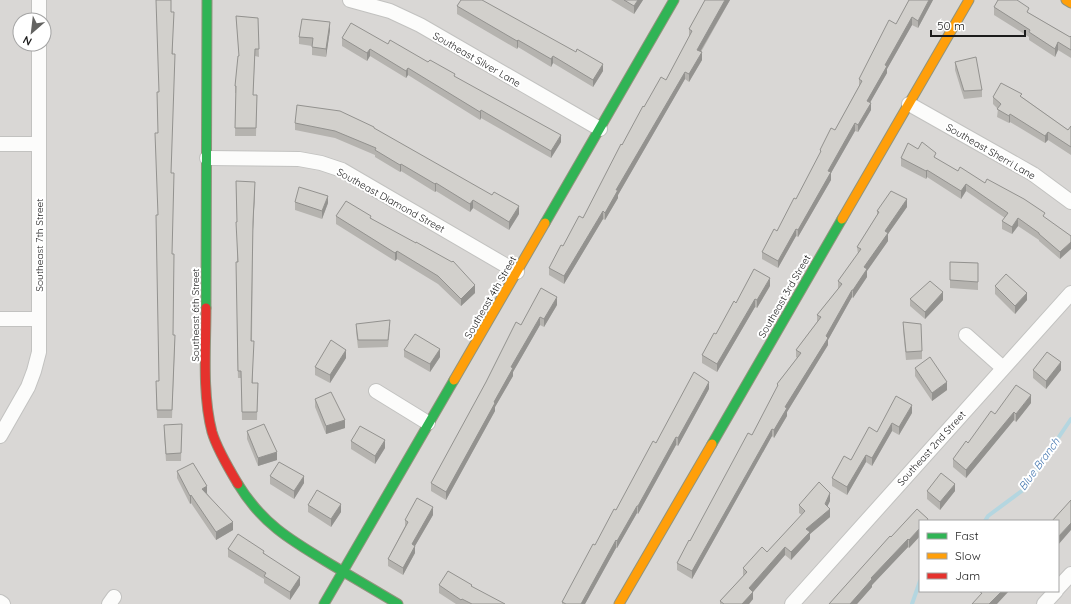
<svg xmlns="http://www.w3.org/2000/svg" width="1071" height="604" viewBox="0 0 1071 604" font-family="Quicksand,sans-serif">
<rect width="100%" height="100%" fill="#eae8e4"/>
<!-- residential -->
<path fill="#d9d7d5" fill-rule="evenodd" d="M0,0H1066L1071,3V604H3L0,602ZM20,20H44V44H20ZM920,521H1058V591H920Z"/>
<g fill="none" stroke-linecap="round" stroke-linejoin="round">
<!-- stream -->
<path stroke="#b4d6e0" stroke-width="4" d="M985,521L988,516L1023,490L1071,419
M912,604L920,581"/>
<!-- street casing -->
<g stroke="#c2c2c0" stroke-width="16">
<path id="street" d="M350,0L390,11L420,25L600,129
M39,20V0
M909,104L1033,174L1071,202
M0,144H39
M207,158L299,159L321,163L342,170L517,272
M0,319H39
M966,335L1003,368
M376,391L428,423
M0,436L28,387L34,371L39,352V44
M1058,588L1071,574
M0,602L3,604
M109,604L114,597
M792,604L1071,293
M1044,604L1056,591"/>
</g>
<!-- fast casing -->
<g stroke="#91937c" stroke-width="11">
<path id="fast" d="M545,223L674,0
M206,308L207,0
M712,444L842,219
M238,484C263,525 292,541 332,565C354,578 376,591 398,604
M324,604L454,380"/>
</g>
<!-- slow casing -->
<g stroke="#91937c" stroke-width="11">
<path id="slow" d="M1066,0L1071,3
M842,219L969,0
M454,380L545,223
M619,604L712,444"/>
</g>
<!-- jam casing -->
<g stroke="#91937c" stroke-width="11">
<path id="jam" d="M206,308C206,347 202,394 212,432C217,449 229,469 238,484"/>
</g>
<!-- street -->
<use href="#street" stroke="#fcfcfb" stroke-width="14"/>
<!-- fast -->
<use href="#fast" stroke="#30b455" stroke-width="9"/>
<!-- slow -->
<use href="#slow" stroke="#ff9f0a" stroke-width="9"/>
<!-- jam -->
<use href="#jam" stroke="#e5322d" stroke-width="9"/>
</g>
<!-- wall -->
<path fill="#b5b3af" d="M611,0H643L634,14Z
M705,0H730L701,52L702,60L689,82L685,79L618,195V198L605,220L603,219L564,284L549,275V268L583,218L622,145L666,80L689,37V29Z
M909,0H933L918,28L912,25L887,69V73L870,102L871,110L858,132L855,131L831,173V180L798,237L796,236L778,268L762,259V252L777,231L796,199L820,154V150L835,130L859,86V79L896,24Z
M457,6L603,71L593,87L553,63L551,67L518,47L517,49L457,14Z
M994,7L1029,13L1070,37L1071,36V58L1058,50L1055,57L1029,40V37L994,15Z
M171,12L173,54L171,173L173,335L175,342L172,418H157L156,389L159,381L158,215L159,92Z
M236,16L258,18L259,57L255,56L253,95H257L256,136H235L236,93H235V86L239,56Z
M330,30L326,57L312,55V46L299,44V37Z
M342,38L388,44L455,77L561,142L551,158L481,118L480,120L408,75L406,78L370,56L367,61L342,46Z
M955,62L982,90V97L964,99L955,70Z
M993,97H1022L1068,130L1071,126V155L1048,140L1045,143L1010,122L1009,123L997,117L998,109L993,104Z
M295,123L374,129L519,214L509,230L473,208L470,212L436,191L435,192L401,171L400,172L375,157V155L335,138L295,130Z
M918,149L958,171L985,183L1045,218L1071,236L1060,259L1039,241V240L1018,226L1012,234L1002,229V221L1005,218L966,191L961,199L927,177L926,179L901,166V158Z
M236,181L255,190L253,230L252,341L253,383H258L257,420H242L241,378H238L237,349V222Z
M295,202L328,203L322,219L295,210Z
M907,207L888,234V241L867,271V277L853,298L852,297L828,340V345L787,412V416L774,438L772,436L692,579L677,570V563L690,541L752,435L777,388V384L797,358L796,357V350L817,322V315L838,289V281L858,254L857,247L877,215V211Z
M336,216L371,218L475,293L461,306L438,284L397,259L395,261L336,224Z
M950,262L978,263V290L950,288Z
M770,286L757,308L755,307L717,372L702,363V355L736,303Z
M995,286L1027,300L1015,314L995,294Z
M910,299L943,300L925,319L910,306Z
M557,305L544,327L540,325L513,372V376L495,407V411L446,500L431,491V483L521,325Z
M903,322L922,351V359L906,360L903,330Z
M356,324L390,328L388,347L358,348L356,331Z
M404,350L440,357L430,372L404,357Z
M346,358L330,383L315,375V367Z
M915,368L947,390L932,401L915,376Z
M1033,370H1061L1046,389L1033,378Z
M709,389L678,446L676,445L638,514L637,513L617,548H616L585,604H562V602L595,545L656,443Z
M315,399L345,428L326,434L315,407Z
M1031,403L1016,422L1014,420L966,478L953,467V459L995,414Z
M912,413L899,435L892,431L872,466L866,462L847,495L832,486V478L851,460L877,432Z
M182,424L181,461H166L164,432Z
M247,431L277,460L258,466L247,439Z
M351,441L385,448L375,464L351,449Z
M177,471L207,493L233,530L216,540L191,503L190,504L177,478Z
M270,476L304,483L294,499L270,484Z
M927,491H955L940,510L927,499Z
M830,501L827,507L830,517L810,534V539L791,560L785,555L753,592V599L749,604H720V601L743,576V568L767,552L802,515L799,513V505Z
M308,505L341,512L331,527L308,512Z
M917,509L928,519V521H920V536L909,548L908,547L872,585V587L857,604H829L890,536L891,537Z
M433,515L415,546V553L403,575L388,566V559L405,526V520Z
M228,549L264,553L300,585L290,600L264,583V579L228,557Z
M439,585L505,604H456L439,593Z"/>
<!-- shaded-wall -->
<path fill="#93928f" d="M638,0H643L634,14V6Z
M725,0H730L697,57V50Z
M929,0H933L918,28V21Z
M912,17V25L887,69V73L867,108V101L885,65Z
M330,22V30L326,57V49Z
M518,40V47L517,49V41Z
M1058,42V50L1055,57V49Z
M370,49V56L367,61V53Z
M702,52V60L689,82V74Z
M553,56V63L551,67V59Z
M603,64V71L593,87V80Z
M408,68V75L406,78V71Z
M685,72V79L618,195V198L605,220V213L616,190Z
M871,103V110L858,132V125Z
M481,110V118L480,120V112Z
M1010,114V122L1009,123V116Z
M855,123V131L831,173V180L798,237V230L828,171Z
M1048,132V140L1045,143V136Z
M561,135V142L551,158V151Z
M401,164V171L400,172V165Z
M927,170V177L926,179V171Z
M255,182V190L253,230V222Z
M436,183V191L435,192V184Z
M966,184V191L961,199V191Z
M328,196V203L322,219V211Z
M907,199V207L888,234V241L867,271V277L853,298V290L864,267L885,231Z
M473,200V208L470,212V204Z
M519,206V214L509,230V222Z
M603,211V219L564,284V276Z
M1018,218V226L1012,234V227Z
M796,229V236L778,268V261Z
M1071,242V249L1060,259V252Z
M397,251V259L395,261V253Z
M770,278V286L757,308V300Z
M475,285V293L461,306V299Z
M852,290V297L828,340V345L787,412V416L774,438V430L785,407L826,336Z
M943,292V300L925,319V312Z
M1027,293V300L1015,314V306Z
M557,297V305L544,327V319Z
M755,299V307L717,372V364Z
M540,317V325L513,372V376L495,407V411L446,500V492L511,367Z
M440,349V357L430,372V364Z
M346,350V358L330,383V375Z
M1061,362V370L1046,389V381Z
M709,382V389L678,446V438Z
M947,382V390L932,401V393Z
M1031,395V403L1016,422V414Z
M912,405V413L899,435V427Z
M1014,412V420L966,478V470Z
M345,420V428L326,434V426Z
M892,423V431L872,466V458Z
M772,429V436L692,579V571Z
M676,437V445L638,514V506Z
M385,440V448L375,464V456Z
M277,452V460L258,466V458Z
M866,455V462L847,495V487Z
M304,476V483L294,499V491Z
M955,484V491L940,510V502Z
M207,486V493L202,496V489Z
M830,493V501L825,511V504Z
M191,495V503L190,504V496Z
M341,504V512L331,527V519Z
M637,506V513L617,548V541Z
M433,507V515L412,551V544Z
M830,509V517L810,534V539L791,560V552L806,529Z
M233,522V530L216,540V532Z
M1071,523V530L1058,545V537Z
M920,528V536L909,548V540Z
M908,539V547L872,585V587L857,604H850L871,578Z
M616,540V548L585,604H581Z
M415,546V553L403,575V568Z
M785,547V555L753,592V599L749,604H742L749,588Z
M300,577V585L290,600V592Z
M1002,591H1009L997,604H989Z"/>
<!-- building -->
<path fill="#d2d0cc" stroke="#93928f" d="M156,0H171V12H174L172,54H175L171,173H174L172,254H174L173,335H175L172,410H157L156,381H159L156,215H158L155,133H158L157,92H159Z
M461,0H482L576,52L577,49L603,64L593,80L553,56L551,59L518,40L517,41L457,6Z
M624,0H638L634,6Z
M705,0H725L697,50L702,52L689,74L685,72L616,190H618L605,213L603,211L564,276L549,268L561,245L563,246L579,216L583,218L621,144L622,145L643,106L644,107L661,77L666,80L692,31L689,29Z
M909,0H929L918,21L912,17L885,65L887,66L867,101L871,103L858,125L855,123L828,171L831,172L798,230L796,229L778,261L762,252L774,229L777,231L794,198L796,199L821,151L820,150L831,128L835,130L862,81L859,79L889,20L896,24Z
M998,0H1017L1029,8L1027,12L1070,37L1071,36V50L1058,42L1055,49L1029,32L1030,30L994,7Z
M236,16L258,18L259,49H255L253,95H257L256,128H235L236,86H235L238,56H239Z
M302,19L330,22L326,49L312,47L313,38L299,37Z
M351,23L388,44L390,40L428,62L430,60L455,74L454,76L561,135L551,151L481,110L480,112L408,68L406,71L370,49L367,53L342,38Z
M976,57L982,90L964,91L955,62Z
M1001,83L1022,94L1020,96L1068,130L1071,126V147L1048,132L1045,136L1010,114L1009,116L997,109L1001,104L993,97Z
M297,105L340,111L374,127V128L492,195L494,192L519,206L509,222L473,200L470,204L436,183L435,184L401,164L400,165L375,150L376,148L335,131L295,123Z
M922,142L936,153L934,157L958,171L960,167L985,183L987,179L1024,199L1045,213L1043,216L1071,236V242L1060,252L1039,234V233L1018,218L1012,227L1002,221L1008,213L966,184L961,191L927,170L926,171L901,158L908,143L918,149Z
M236,181L255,182L253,222L251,341H254L252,383H258L257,412H242L241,371H238L236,262H238L236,222H237Z
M299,187L328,196L322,211L295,202Z
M891,191L907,199L885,231L888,233L864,267L867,269L853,290H852L826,336L828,338L785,407L787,408L774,430L772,429L692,571L677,563L689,540L690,541L748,433L752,435L778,385L777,384L801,353L796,350L821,317L817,315L842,284L838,281L861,249L857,247L879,212L877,211Z
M346,201L371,216L370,218L416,243V242L452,262L453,261L475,285L461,299L438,276L397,251L395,253L336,216Z
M950,262L978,263V282L950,280Z
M754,269L770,278L757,300L755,299L717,364L702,355L714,333L716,334L734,301L736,303Z
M1006,274L1027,293L1015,306L995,286Z
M930,281L943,292L925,312L910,299Z
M541,288L557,297L544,319L540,317L511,367L513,368L494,402L495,403L446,492L431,483L486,382L516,322L521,325Z
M390,320L388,340H358L356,324Z
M903,322L921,324L922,351L906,352Z
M415,334L440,349L430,364L404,350Z
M331,340L346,350L330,375L315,367Z
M1047,352L1061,362L1046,381L1033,370Z
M930,357L947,382L932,393L915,368Z
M694,372L709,382L678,438L676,437L638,506H637L617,541L616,540L581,604H566L562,602L593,544L595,545L614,509L616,510L653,441L656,443Z
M1016,385L1031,395L1016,414L1014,412L966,470L953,459L966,441L968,443L991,411L995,414Z
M331,392L345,420L326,426L315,399Z
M896,396L912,405L899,427L892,423L872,458L866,455L847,487L832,478L844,456L851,460L869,427L877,432Z
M182,424L181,453L166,454L164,425Z
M264,424L277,452L258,458L247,431Z
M360,426L385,440L375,456L351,441Z
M279,462L304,476L294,491L270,476Z
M193,463L207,486L202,489L233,522L216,532L191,495L190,496L177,471Z
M941,473L955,484L940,502L927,491Z
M819,482L830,493L825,504L830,509L806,529L810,532L791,552L785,547L749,588L753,592L742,604H724L720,601L747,572L743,568L762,547L767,552L805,511L799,505Z
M317,490L341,504L331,519L308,505Z
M417,498L433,507L412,544L415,546L403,568L388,559L408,522L405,520Z
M1071,500V523L1058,537V521H1052Z
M917,509L928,519L927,521H920V528L909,540L908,539L871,578L872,579L850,604H829L890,536L891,537Z
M238,534L264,551L263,553L300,577L290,592L264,576L266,573L228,549Z
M448,571L472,585L471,586L505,604H472L462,599L461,600L439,585Z
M981,591H1002L989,604H972L982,593L980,592Z"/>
<g text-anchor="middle" stroke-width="4" stroke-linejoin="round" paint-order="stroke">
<!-- street labels -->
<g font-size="10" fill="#1b1b1b" stroke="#fff">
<text transform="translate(477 59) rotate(30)" y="4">Southeast Silver Lane</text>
<text transform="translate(991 151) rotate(30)" y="4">Southeast Sherri Lane</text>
<text transform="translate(391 200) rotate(29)" y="4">Southeast Diamond Street</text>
<text transform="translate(39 245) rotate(-90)" y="4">Southeast 7th Street</text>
<text transform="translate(784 296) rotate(-60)" y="4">Southeast 3rd Street</text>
<text transform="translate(490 297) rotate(-60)" y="4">Southeast 4th Street</text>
<text transform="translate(195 315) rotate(-90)" y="4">Southeast 6th Street</text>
<text transform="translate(931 448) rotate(-48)" y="4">Southeast 2nd Street</text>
</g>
<!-- water labels -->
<g font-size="11" font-style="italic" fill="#4476af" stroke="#fff">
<text transform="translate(1039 464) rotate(-54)" y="4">Blue Branch</text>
</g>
</g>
<!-- legend -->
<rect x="919" y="520" width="140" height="72" fill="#ffffff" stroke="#a4a4a4"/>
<rect x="927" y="533" width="20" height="6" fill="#30b455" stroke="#a4a4a4"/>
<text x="955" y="540" font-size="12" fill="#1b1b1b">Fast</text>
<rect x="927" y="553" width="20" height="6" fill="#ff9f0a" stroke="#a4a4a4"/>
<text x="955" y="560" font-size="12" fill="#1b1b1b">Slow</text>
<rect x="927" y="573" width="20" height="6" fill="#e5322d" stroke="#a4a4a4"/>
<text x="955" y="580" font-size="12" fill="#1b1b1b">Jam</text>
<!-- north arrow -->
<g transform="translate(32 32) rotate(208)"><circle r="19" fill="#ffffff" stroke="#a4a4a4"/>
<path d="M0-3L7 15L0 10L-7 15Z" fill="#636361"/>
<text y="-6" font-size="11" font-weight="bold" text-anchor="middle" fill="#1b1b1b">N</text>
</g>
<!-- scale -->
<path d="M931 30v6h94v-6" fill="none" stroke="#1b1b1b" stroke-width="2"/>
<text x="937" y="30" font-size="12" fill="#1b1b1b" stroke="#ffffff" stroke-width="3" paint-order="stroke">50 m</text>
</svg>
